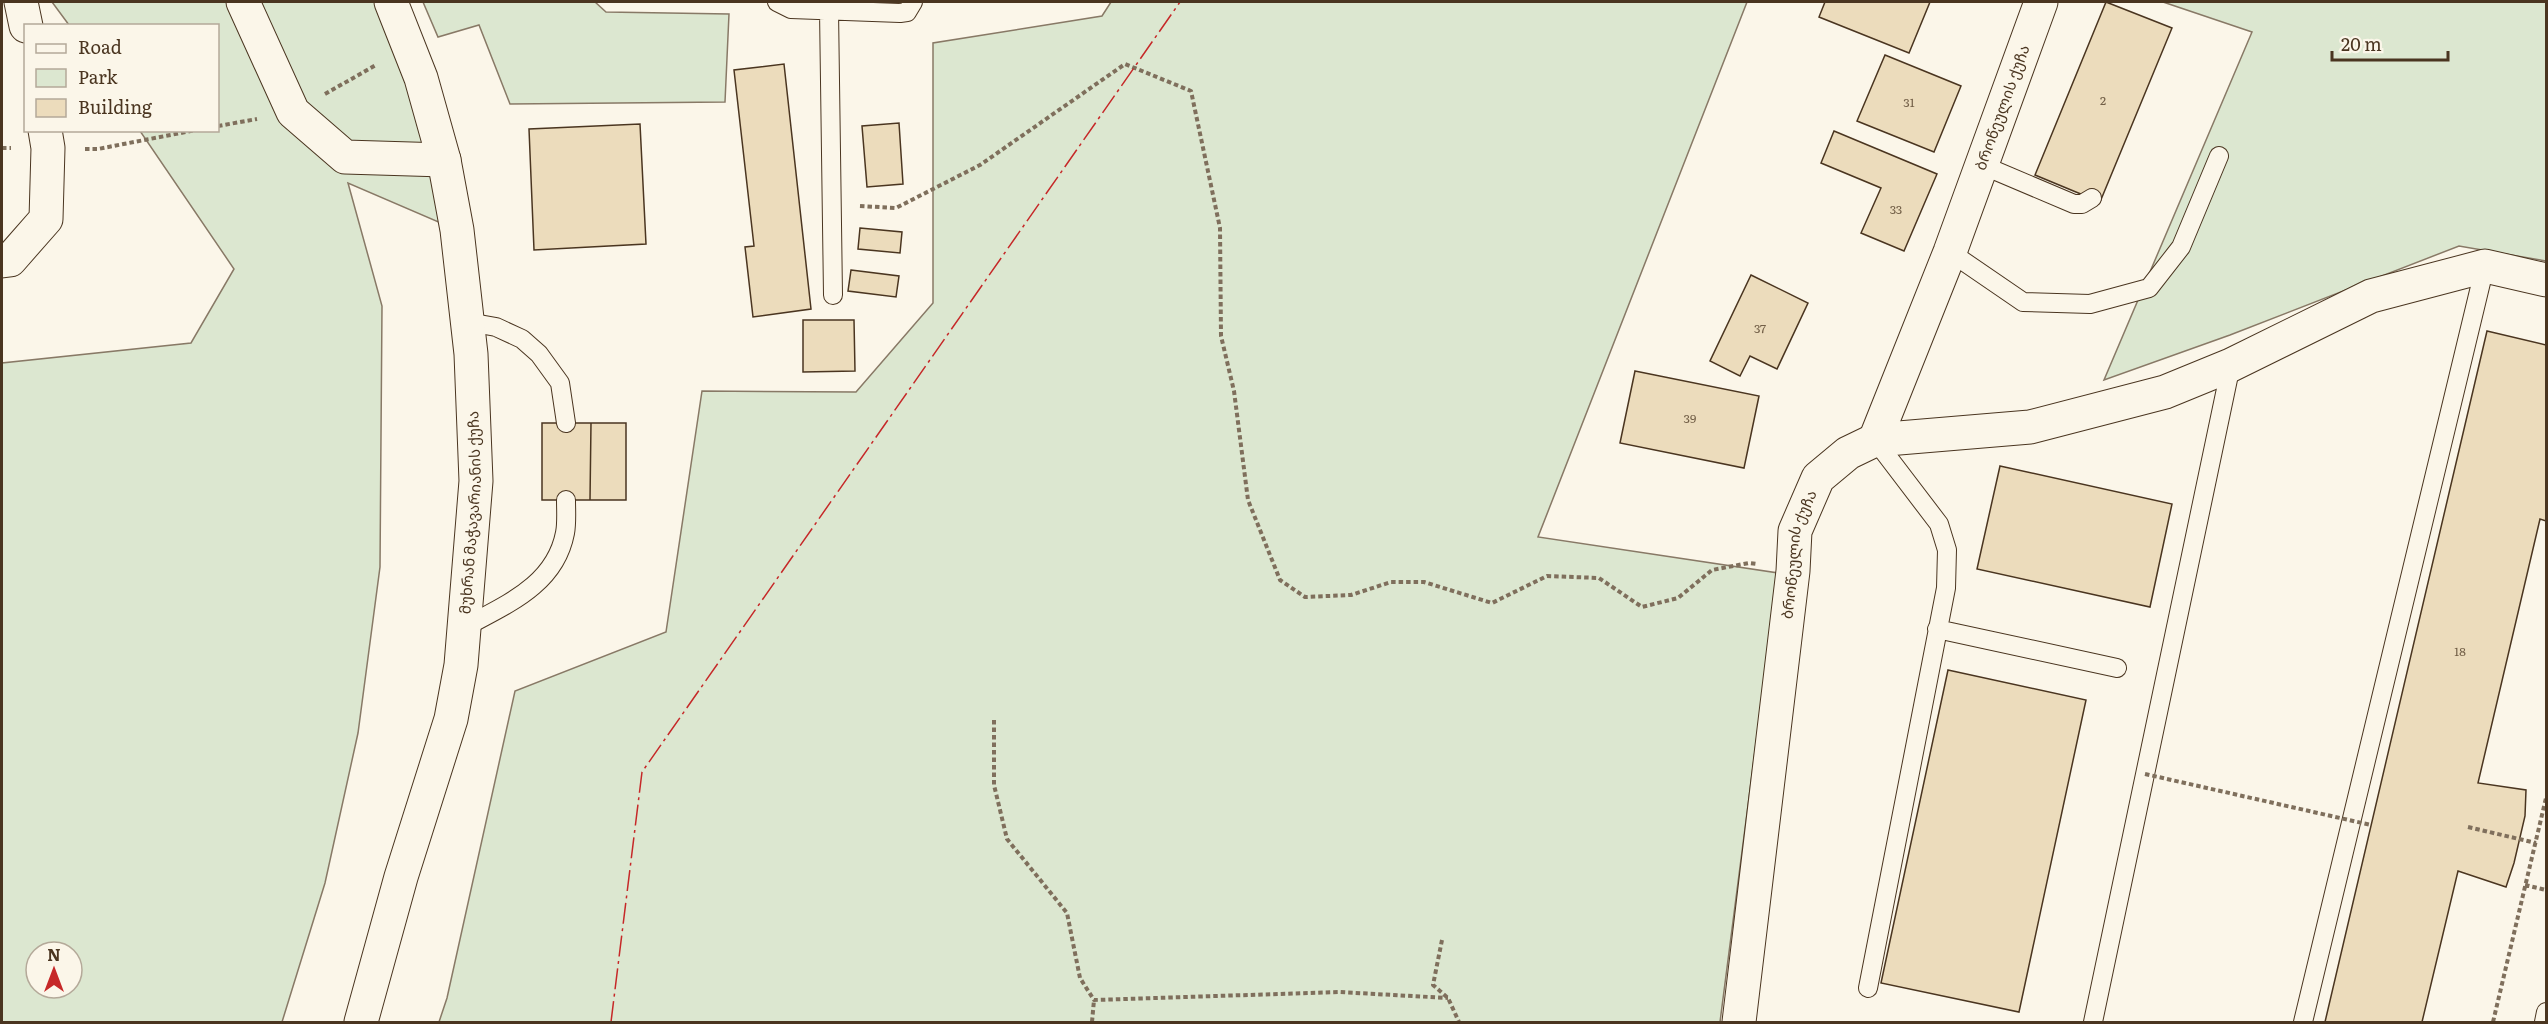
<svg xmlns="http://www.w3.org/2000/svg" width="2548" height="1024" viewBox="0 0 2548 1024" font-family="Literata,'Noto Sans Georgian',serif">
<rect width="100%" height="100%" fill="#fbf6e9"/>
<!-- green -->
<path fill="#dce7d0" stroke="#887966" stroke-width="1.5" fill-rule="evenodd" d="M52,2H391L457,230L348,183L382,306L380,567L358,733L325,883L282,1022H2V363L191,343L234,269L140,131L218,130V26L69,25ZM36,952H72V988H36Z
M423,2H595L606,12L729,14L725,102L510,104L479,25L438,37Z
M1111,2H1747L1538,537L1778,573L1720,1022H439L447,998L515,691L666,632L702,391L856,392L933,303V43L1102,16Z
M2163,2H2546V261L2459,246L2230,335L2104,380L2252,32Z"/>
<!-- building -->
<path fill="#ecdcbc" stroke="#4a3520" stroke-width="1.5" d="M1825,2H1930L1909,53L1819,17Z
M2106,2L2172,28L2100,202L2035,175Z
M1885,55L1961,86L1934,152L1857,121Z
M784,64L811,309L753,317L745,247L754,246L734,70Z
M899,123L903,184L867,187L862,126Z
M640,124L646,244L534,250L529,129Z
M1834,131L1937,174L1904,251L1861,233L1881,188L1821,163Z
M860,228L902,232L900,253L858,249Z
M851,270L899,276L896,297L848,291Z
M1751,275L1808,303L1777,369L1750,356L1740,376L1710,361Z
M803,320H854L855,371L803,372Z
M2487,331L2546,345V521L2540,519L2478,783L2526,790L2525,816L2514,863L2506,887L2458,871L2422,1022H2325Z
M1635,371L1759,396L1744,468L1620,443Z
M542,423H591L590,500H542Z
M591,423H626V500H590Z
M2000,466L2172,504L2150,607L1977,569Z
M1948,670L2086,700L2019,1012L1881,983Z"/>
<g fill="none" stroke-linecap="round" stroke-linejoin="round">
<!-- service casing -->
<g stroke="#4a3520" stroke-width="20">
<path id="service" d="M777,2L791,9L900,13L907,12L913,2
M829,10L833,295
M1982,165L2074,204H2082L2092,198
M1950,252L2023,302L2090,304L2149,288L2181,247L2219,156
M468,322L496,327L522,339L539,354L560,383L566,423
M465,627C507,604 555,585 565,533C567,523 566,511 566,500
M1937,629L2117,668
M1868,988L1946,588L1947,550L1939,524L1875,440
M2093,1022L2231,365
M2303,1022L2485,266
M2544,1022L2546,1012"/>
</g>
<!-- minor casing -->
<g stroke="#4a3520" stroke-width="35">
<g id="minor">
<path d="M21,2L26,26"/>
<path d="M243,2L293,112L345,157L444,160"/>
<path d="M2,261L10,260L46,219L48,148L45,130"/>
<path id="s1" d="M1875,440L1950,252L2041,2"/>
<path id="s2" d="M1739,1022L1793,571L1795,531L1818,478L1848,453L1875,440L2030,427L2165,392L2231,365L2371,296L2485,266L2546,280"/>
</g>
</g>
<!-- secondary casing -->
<g stroke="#4a3520" stroke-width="35">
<g id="secondary">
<path id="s3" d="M361,1022L401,877L451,719L461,665L476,481L471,354L457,230L444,160L421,78L391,2"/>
</g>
</g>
<!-- path -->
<path stroke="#7f6f5c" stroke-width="4" stroke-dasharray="4.5 3" stroke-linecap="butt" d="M325,94L376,65
M218,126L257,119
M2,148H11
M85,149H98L196,130
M860,206L896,208L980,165L1125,64L1191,91L1220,228L1221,336L1234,391L1248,500L1280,580L1305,597L1351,595L1391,582H1424L1492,603L1547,576L1599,578L1642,607L1678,598L1712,570L1749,563L1757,564
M994,720V785L1007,839L1067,913L1080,978L1094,1000L1339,992L1448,998
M2468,827L2536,843
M2525,885L2546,890
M1442,940L1433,985L1448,998L1459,1022
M1092,1022L1094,1000
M2493,1022L2546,798"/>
<!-- service -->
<use href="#service" stroke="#fbf6e9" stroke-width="18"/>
<!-- minor -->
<use href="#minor" stroke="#fbf6e9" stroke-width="33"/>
<!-- secondary -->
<use href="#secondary" stroke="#fbf6e9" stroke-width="33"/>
<!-- path-bridge -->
<path stroke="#7f6f5c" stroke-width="4" stroke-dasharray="4.5 3" stroke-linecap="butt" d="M2145,774L2371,825"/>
<!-- power -->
<path stroke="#c62828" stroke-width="1.5" stroke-dasharray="21 4.5 3 4.5" stroke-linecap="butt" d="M611,1022L642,772L1180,2"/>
</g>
<g text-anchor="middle" stroke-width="4.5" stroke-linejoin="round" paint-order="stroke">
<!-- number labels -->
<g font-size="12" fill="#725f47">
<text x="2103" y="105">2</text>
<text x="1909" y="107">31</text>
<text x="1896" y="214">33</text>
<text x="1760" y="333">37</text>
<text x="1690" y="423">39</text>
<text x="2460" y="656">18</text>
</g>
<!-- street labels -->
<g font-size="15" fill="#4a3520" stroke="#fbf6e9">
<text dy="5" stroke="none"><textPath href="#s1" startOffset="356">ბროწეულის ქუჩა</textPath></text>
<text dy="5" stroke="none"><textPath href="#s3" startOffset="524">მუხრან მაჭავარიანის ქუჩა</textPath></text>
<text dy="5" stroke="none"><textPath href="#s2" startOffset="472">ბროწეულის ქუჩა</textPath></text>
</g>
</g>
<!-- border -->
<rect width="2548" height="1024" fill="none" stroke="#4a3520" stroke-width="6"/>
<!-- legend -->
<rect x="24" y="24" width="195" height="108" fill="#fbf6e9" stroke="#b4a999" stroke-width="1.5"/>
<rect x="36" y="44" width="30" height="9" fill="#fbf6e9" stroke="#b4a999" stroke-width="1.5"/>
<text x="78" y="54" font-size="18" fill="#4a3520">Road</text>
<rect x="36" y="69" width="30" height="18" fill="#dce7d0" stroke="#b4a999" stroke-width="1.5"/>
<text x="78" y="84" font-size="18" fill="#4a3520">Park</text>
<rect x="36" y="99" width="30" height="18" fill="#ecdcbc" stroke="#b4a999" stroke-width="1.5"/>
<text x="78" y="114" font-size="18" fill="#4a3520">Building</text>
<!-- north arrow -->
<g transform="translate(54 970)"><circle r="28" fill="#fbf6e9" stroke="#b4a999" stroke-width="1.5"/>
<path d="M0-4.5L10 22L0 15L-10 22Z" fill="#c62828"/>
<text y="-9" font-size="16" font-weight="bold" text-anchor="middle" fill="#4a3520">N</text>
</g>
<!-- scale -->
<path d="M2332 51v9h116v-9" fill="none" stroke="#4a3520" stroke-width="3"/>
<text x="2341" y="51" font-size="18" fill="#4a3520" stroke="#fbf6e9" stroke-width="4.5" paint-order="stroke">20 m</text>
</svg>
